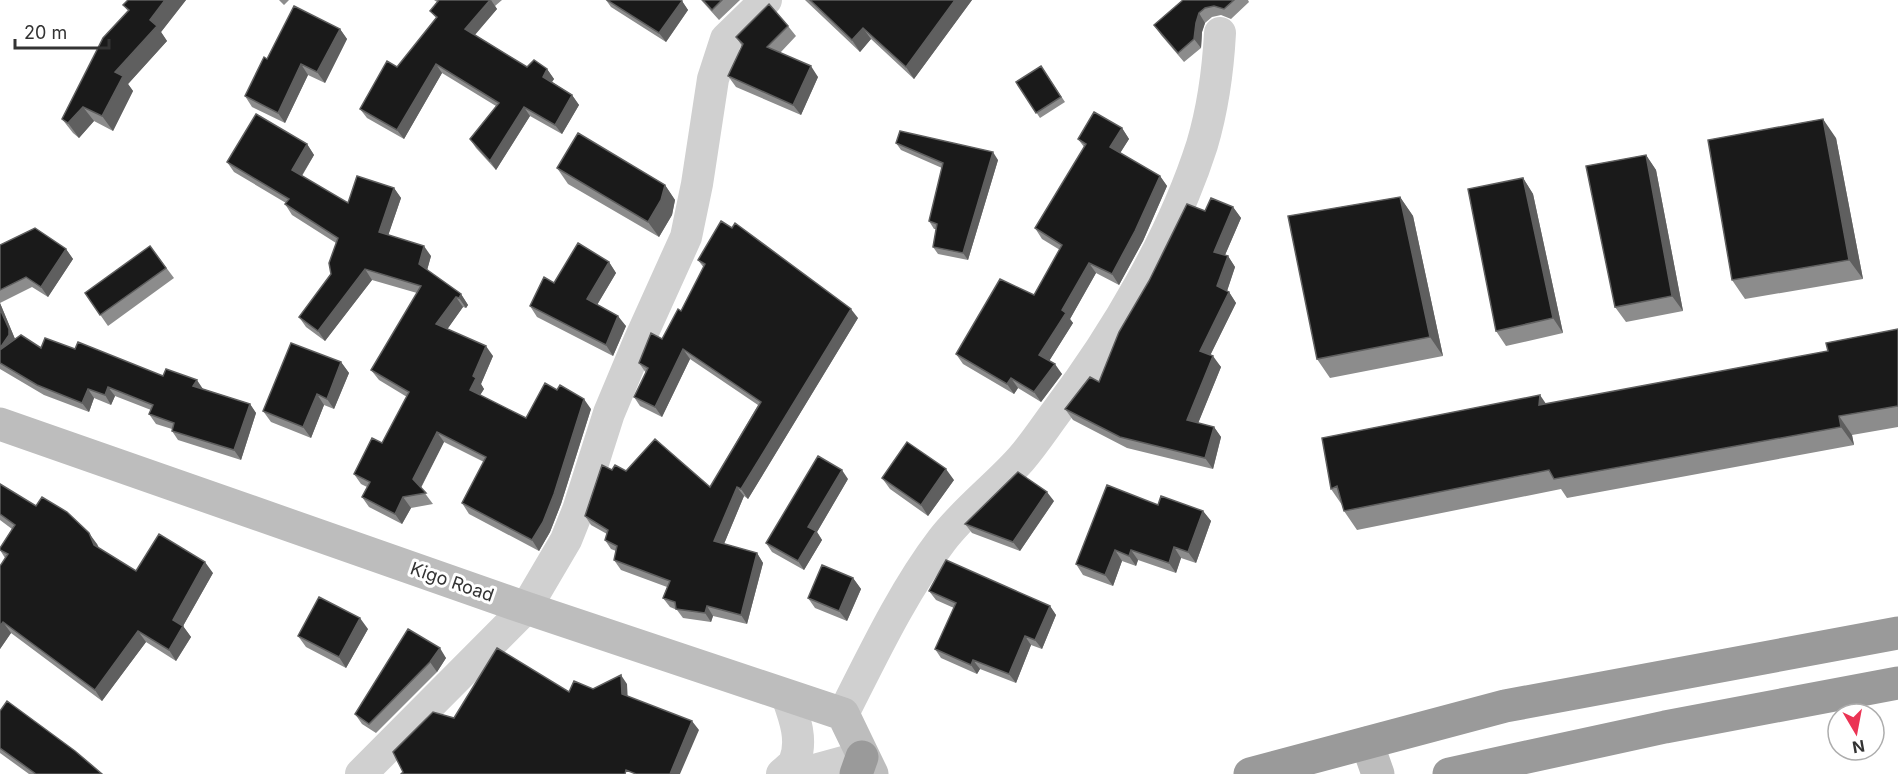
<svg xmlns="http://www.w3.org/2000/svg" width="1898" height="774" viewBox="0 0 1898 774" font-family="Inter,sans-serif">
<rect width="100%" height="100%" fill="#fff"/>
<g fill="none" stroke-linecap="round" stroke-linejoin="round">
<!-- street -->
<path stroke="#d0d0d0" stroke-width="32" d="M843,714C872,657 903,591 942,540C965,510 996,487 1021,459C1034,444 1045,427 1057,411C1115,335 1173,236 1202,145C1213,108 1218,70 1220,33
M361,774L526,608L566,540L578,510L609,413L640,339L686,237L697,184L713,79L726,39L766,0
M782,774C786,770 793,766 795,760C803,739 794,716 787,696
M800,774L862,757"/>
<!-- secondary -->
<path stroke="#bdbdbd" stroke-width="33" d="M0,424L526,608L843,714L872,774
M1367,743L1378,774"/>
<!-- highway -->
<path stroke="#9a9a9a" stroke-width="33" d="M856,774L862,757
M1250,774L1505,706L1898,633
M1449,774L1665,727L1898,683"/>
</g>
<!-- wall -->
<path fill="#8c8c8c" d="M128,0H186L161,32L167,41L128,84L133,91L113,131L94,121L79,138L73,133L62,119L128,11L123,5Z
M279,0H289L284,5Z
M434,0H502L495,6L497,9L475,35L527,67L547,69L554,79L552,82L572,95L579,105L562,134L530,116L496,170L476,148L470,139L496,106L442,73L404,139L367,118L360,109L397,67L436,18L430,11L437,2Z
M606,0H680L682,1L688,10L666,42L611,7Z
M701,0H740L719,20Z
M805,0H972L914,79L871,39L860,52Z
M1183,0H1248L1249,2L1231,19L1221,15L1212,17L1205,23L1202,32L1201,48L1184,62L1161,35L1154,25Z
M788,26L796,36L780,53L818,77L801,115L736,87L728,76L742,46L736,37Z
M340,29L347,39L325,83L308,75L285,123L252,107L245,96L267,59Z
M1041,66L1065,102L1040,118L1016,82Z
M1122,128L1129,139L1120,153L1160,176L1167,186L1143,241L1119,285L1096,273L1070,319L1073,323L1049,361L1062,374L1041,402L1018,388L1014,394L963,364L956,354L1034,295L1060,250L1042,239L1035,228L1084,147L1078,139Z
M1836,138L1863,279L1745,299L1732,280Z
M896,143L998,160L968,260L938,254L933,247L936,229H934L929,221L942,168L901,150Z
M307,144L314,155L302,176L348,203L394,188L401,198L388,235L431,256L427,270L461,294L468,305L466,308L463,307L447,329L493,356L481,384L484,389L480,395L526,418L591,409L561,504L550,532L539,551L469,514L462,503L484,462L444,442L421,488L433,504L411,508L402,524L369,507L362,497L367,487L361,484L354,474L382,443L407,397L379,380L371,370L417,293L372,280L325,341L306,327L299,317L331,274L336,243L292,215L285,204L286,203L234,172L227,162Z
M1646,155L1656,170L1683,311L1626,322L1615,307Z
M557,168L665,185L675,200L672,215L659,237L568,184Z
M1523,178L1533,194L1563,333L1506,346L1496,331Z
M1400,197L1413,216L1443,356L1330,378L1317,359Z
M1233,207L1241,218L1225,255L1228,256L1235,267L1227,291L1229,292L1236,303L1210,355L1221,367L1198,423L1214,427L1221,437L1213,469L1127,448L1073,420L1065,409L1099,382L1205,211Z
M0,245L66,249L73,259L48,297L32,287L0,303Z
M150,246L174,278L108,326L85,293Z
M698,260L858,318L748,499L744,496L724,544L757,553L763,563L747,624L713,616L711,622L683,618L677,610L670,607L663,598L667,587L621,570L614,560L616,551L611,549L605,540L607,534L591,525L585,516L612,470L626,471L710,487L758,405L690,359L662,417L640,406L634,397L646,373L639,363L662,339L681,311L704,268Z
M609,262L616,273L597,305L626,326L613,356L537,317L530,306L554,283Z
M0,303L15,339L41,348L75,349L163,376L250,404L256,413L241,460L178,440L172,431V429L156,424L149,414L151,410L115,396L111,405L94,398L89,412L44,395L0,369Z
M1898,329V427L1852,435L1854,445L1567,498L1561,489L1357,530L1344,511L1342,505L1331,489L1546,404L1828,351Z
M341,362L349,373L334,409L324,405L311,438L271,422L263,411Z
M882,478L954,480L928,516L890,489Z
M848,479L817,532L822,540L804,570L772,552L766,543Z
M0,484L97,544L99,548L136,571L213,573L183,626L191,637L176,661L146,642L102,701L11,633L0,649L5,558L0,550V548L12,529L0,520Z
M1054,501L1020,551L972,533L965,524Z
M1158,505L1203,511L1211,521L1196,563L1181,558L1176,573L1138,560L1136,566L1122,561L1113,586L1083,575L1076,564Z
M853,578L861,589L847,621L815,608L808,598Z
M929,591L1050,606L1056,615L1042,649L1031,645L1016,683L980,669L977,674L941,658L935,649L954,608L936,600Z
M368,629L346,668L306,647L298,636Z
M408,629L446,658L437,672L376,733L362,724L355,714Z
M0,711L102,774H29L0,753Z"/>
<!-- shaded-wall -->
<path fill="#5f5f5f" d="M165,0H186L161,32L167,41L128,84L133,91L113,131L102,116L115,72L150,20Z
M491,0L497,9L472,38L465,29Z
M955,0H972L914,79L906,67Z
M682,1L688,10L666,42L659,33Z
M1199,13L1205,23L1202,32L1201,48L1194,39L1196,23Z
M863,28L871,39L860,52L852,40Z
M340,29L347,39L325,83L317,72Z
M301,64L308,75L285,123L278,113Z
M436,64L442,73L404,139L397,130Z
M811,66L818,77L801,115L793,105Z
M547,69L554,79L549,86L543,77Z
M572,95L579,105L562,134L555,125Z
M83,107L94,121L79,138L68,123Z
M524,107L530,116L496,170L490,161Z
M1823,119L1836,138L1863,279L1849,260Z
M1122,128L1129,139L1117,158L1110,147Z
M307,144L314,155L299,180L292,170Z
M993,152L998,160L968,260L963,253Z
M1646,155L1656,170L1683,311L1672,296Z
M1160,176L1167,186L1143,241L1119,285L1112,274Z
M1523,178L1533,194L1563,333L1553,318Z
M665,185L675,200L672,215L659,237L648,222Z
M394,188L401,198L386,242L379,232Z
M1400,197L1413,216L1443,356L1430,337Z
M1233,207L1241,218L1222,262L1214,252Z
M424,246L431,256L426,274L419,264Z
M66,249L73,259L48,297L41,287Z
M1228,256L1235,267L1225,297L1217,286Z
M609,262L616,273L594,310L587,299Z
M1089,263L1096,273L1070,319L1073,323L1046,366L1039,355L1062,310Z
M365,269L372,280L325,341L318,331Z
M1229,292L1236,303L1207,362L1200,351Z
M461,294L468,305L466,308L459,298Z
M456,297L463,307L444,334L436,324Z
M0,303L15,339L0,355Z
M851,309L858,318L748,499L741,489Z
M618,316L626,326L613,356L606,345Z
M486,346L493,356L481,384L484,389L477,400L470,390L473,376Z
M683,349L690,359L662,417L655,407Z
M1213,356L1221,367L1195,431L1187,420Z
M341,362L349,373L334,409L327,399Z
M1055,364L1062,374L1041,402L1034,392Z
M1011,378L1018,388L1014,394L1007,384Z
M197,380L203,389L193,386Z
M108,387L115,396L111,405L105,395Z
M88,389L94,398L89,412L82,403Z
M317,394L324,405L311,438L303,427Z
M1540,395L1553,414L1539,405Z
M584,399L591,409L561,504L550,532L539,551L532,540Z
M250,404L256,413L241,460L234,450Z
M1839,416L1852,435L1854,445L1841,427Z
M1214,427L1221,437L1213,469L1205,458Z
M437,432L444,442L420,489L413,479Z
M946,469L954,480L928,516L921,505Z
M842,470L848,479L817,532L822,540L804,570L798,561L808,527Z
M737,487L744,496L721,551L714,541Z
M1047,492L1054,501L1020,551L1013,542Z
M403,497L411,508L402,524L395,514Z
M1203,511L1211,521L1196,563L1188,552Z
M89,533L97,544L102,556L94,545Z
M1174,547L1181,558L1176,573L1169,563Z
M1115,550L1122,561L1113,586L1105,575Z
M1131,550L1138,560L1136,566L1129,556Z
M757,553L763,563L747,624L741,615Z
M205,562L213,573L183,626L191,637L176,661L169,650L173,620Z
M853,578L861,589L847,621L839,611Z
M707,606L713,616L711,622L705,613Z
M1050,606L1056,615L1042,649L1035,640Z
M360,618L368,629L346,668L339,657Z
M3,622L11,633L0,649V626Z
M138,631L146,642L102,701L95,690Z
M1025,636L1031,645L1016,683L1009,674Z
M440,648L446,658L437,672L430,662Z
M973,660L980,669L977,674L971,665Z
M621,675L627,684L628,703L622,694Z
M692,721L699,730L680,774H670Z"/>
<!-- building -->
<path fill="#1a1a1a" stroke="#5f5f5f" stroke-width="1.5" d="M128,0H165L150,20L157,26L115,72L123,76L102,116L83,107L68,123L62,119L103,38L129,10L123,5Z
M439,0H490L465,29L527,67L534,60L547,69L543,77L572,95L555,125L524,107L490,161L470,139L499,103L436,64L397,130L360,109L387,61L397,67L437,17L430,11Z
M607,0H680L682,1L659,33Z
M703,0H722L712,10Z
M810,0H955L906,67L863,28L852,40Z
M1183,0H1234L1224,9L1214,6L1205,8L1199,13L1196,23L1194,39L1178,53L1154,25Z
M769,4L788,26L767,47L811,66L793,105L728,76L743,44L736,37Z
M294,6L340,29L317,72L301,64L278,113L245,96L264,57L267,59Z
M1041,66L1061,97L1036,113L1016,82Z
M1094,112L1122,128L1110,147L1160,176L1135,231L1112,274L1089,263L1062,310L1066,313L1039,355L1055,364L1034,392L1011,378L1007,384L956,354L1000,279L1034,295L1062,245L1035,228L1086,144L1078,139Z
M256,114L307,144L292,170L348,203L357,176L394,188L379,232L424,246L419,264L461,294L459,298L456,297L436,324L486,346L473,376L476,378L470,390L526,418L545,383L557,390L560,385L584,399L554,494L543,522L532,540L462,503L486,457L437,432L413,479L426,493L403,497L395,514L362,497L370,482L354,474L372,438L382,443L409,392L371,370L421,286L365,269L318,331L299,317L331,274L329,263L338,238L285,204L289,199L227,162Z
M1823,119L1849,260L1732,280L1708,140Z
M900,131L993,152L963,253L933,247L937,224L929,221L943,163L896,143Z
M578,133L665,185L661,200L648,222L557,168Z
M1646,155L1672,296L1615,307L1586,166Z
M1523,178L1553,318L1496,331L1468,189Z
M1400,197L1430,337L1317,359L1288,216Z
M1211,198L1233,207L1214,252L1228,256L1217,286L1229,292L1200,351L1213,356L1187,420L1214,427L1205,458L1120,437L1065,409L1090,377L1099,382L1119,332L1149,281L1187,204L1205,211Z
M721,221L732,228L735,223L851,309L741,489L737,487L714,541L757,553L741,615L707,606L705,613L676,609L675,602L663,598L670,581L614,560L617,546L605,540L608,530L585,516L602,465L612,470L615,465L626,471L655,439L710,487L761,402L683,349L655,407L634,397L648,368L639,363L651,333L662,339L678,309L681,311L705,264L698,260Z
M35,228L66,249L41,287L26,277L0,290V245Z
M578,243L609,262L587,299L618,316L606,345L530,306L544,277L554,283Z
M150,246L166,268L100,315L85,293Z
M0,309L9,329V335L0,348Z
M1898,329V406L1839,416L1841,427L1554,479L1549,470L1344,511L1337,486L1331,489L1322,438L1540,395L1539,405L1828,351L1826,343Z
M21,335L41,348L45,338L75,349L78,342L163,376L166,369L197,380L193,386L250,404L234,450L172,431L174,423L149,414L153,405L108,387L105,395L88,389L82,403L37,385L0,363V350Z
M291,343L341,362L327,399L317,394L303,427L263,411Z
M907,442L946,469L921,505L882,478Z
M818,456L842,470L808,527L816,531L798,561L766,543Z
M1018,472L1047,492L1013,542L965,524Z
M0,484L36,506L42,497L67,512L89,533L94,545L136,571L159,534L205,562L173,620L183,626L169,650L138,631L95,690L3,622L0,626V566L8,554L0,550V548L15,525L0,514Z
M1107,485L1158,505L1161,496L1203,511L1188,552L1174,547L1169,563L1131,550L1129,556L1115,550L1105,575L1076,564Z
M946,560L1050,606L1035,640L1025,636L1009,674L973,660L971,665L935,649L956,603L929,591Z
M822,565L853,578L839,611L808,598Z
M319,597L360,618L339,657L298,636Z
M408,629L440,648L430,662L369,724L355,714Z
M497,648L569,692L574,681L593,689L621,675L622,694L692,721L670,774H636L626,770L625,774H401L403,772L393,752L433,712L454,718Z
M7,701L75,751L102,774H36L0,748V711Z"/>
<g text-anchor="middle" stroke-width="6" stroke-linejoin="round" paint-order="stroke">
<!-- street labels -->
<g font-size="18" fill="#333" stroke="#fff">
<text transform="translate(452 582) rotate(19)" y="6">Kigo Road</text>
</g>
</g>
<!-- north arrow -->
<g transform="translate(1856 732) rotate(170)"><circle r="28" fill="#ffffff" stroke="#adadad" stroke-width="1.5"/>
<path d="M0-4.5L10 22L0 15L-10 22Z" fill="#eb3454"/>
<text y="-9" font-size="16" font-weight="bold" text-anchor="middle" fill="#333333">N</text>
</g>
<!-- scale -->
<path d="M15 39v9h94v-9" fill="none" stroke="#333333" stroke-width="3"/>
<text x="24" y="39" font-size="18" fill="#333333" stroke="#ffffff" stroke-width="4.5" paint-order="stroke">20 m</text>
</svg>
